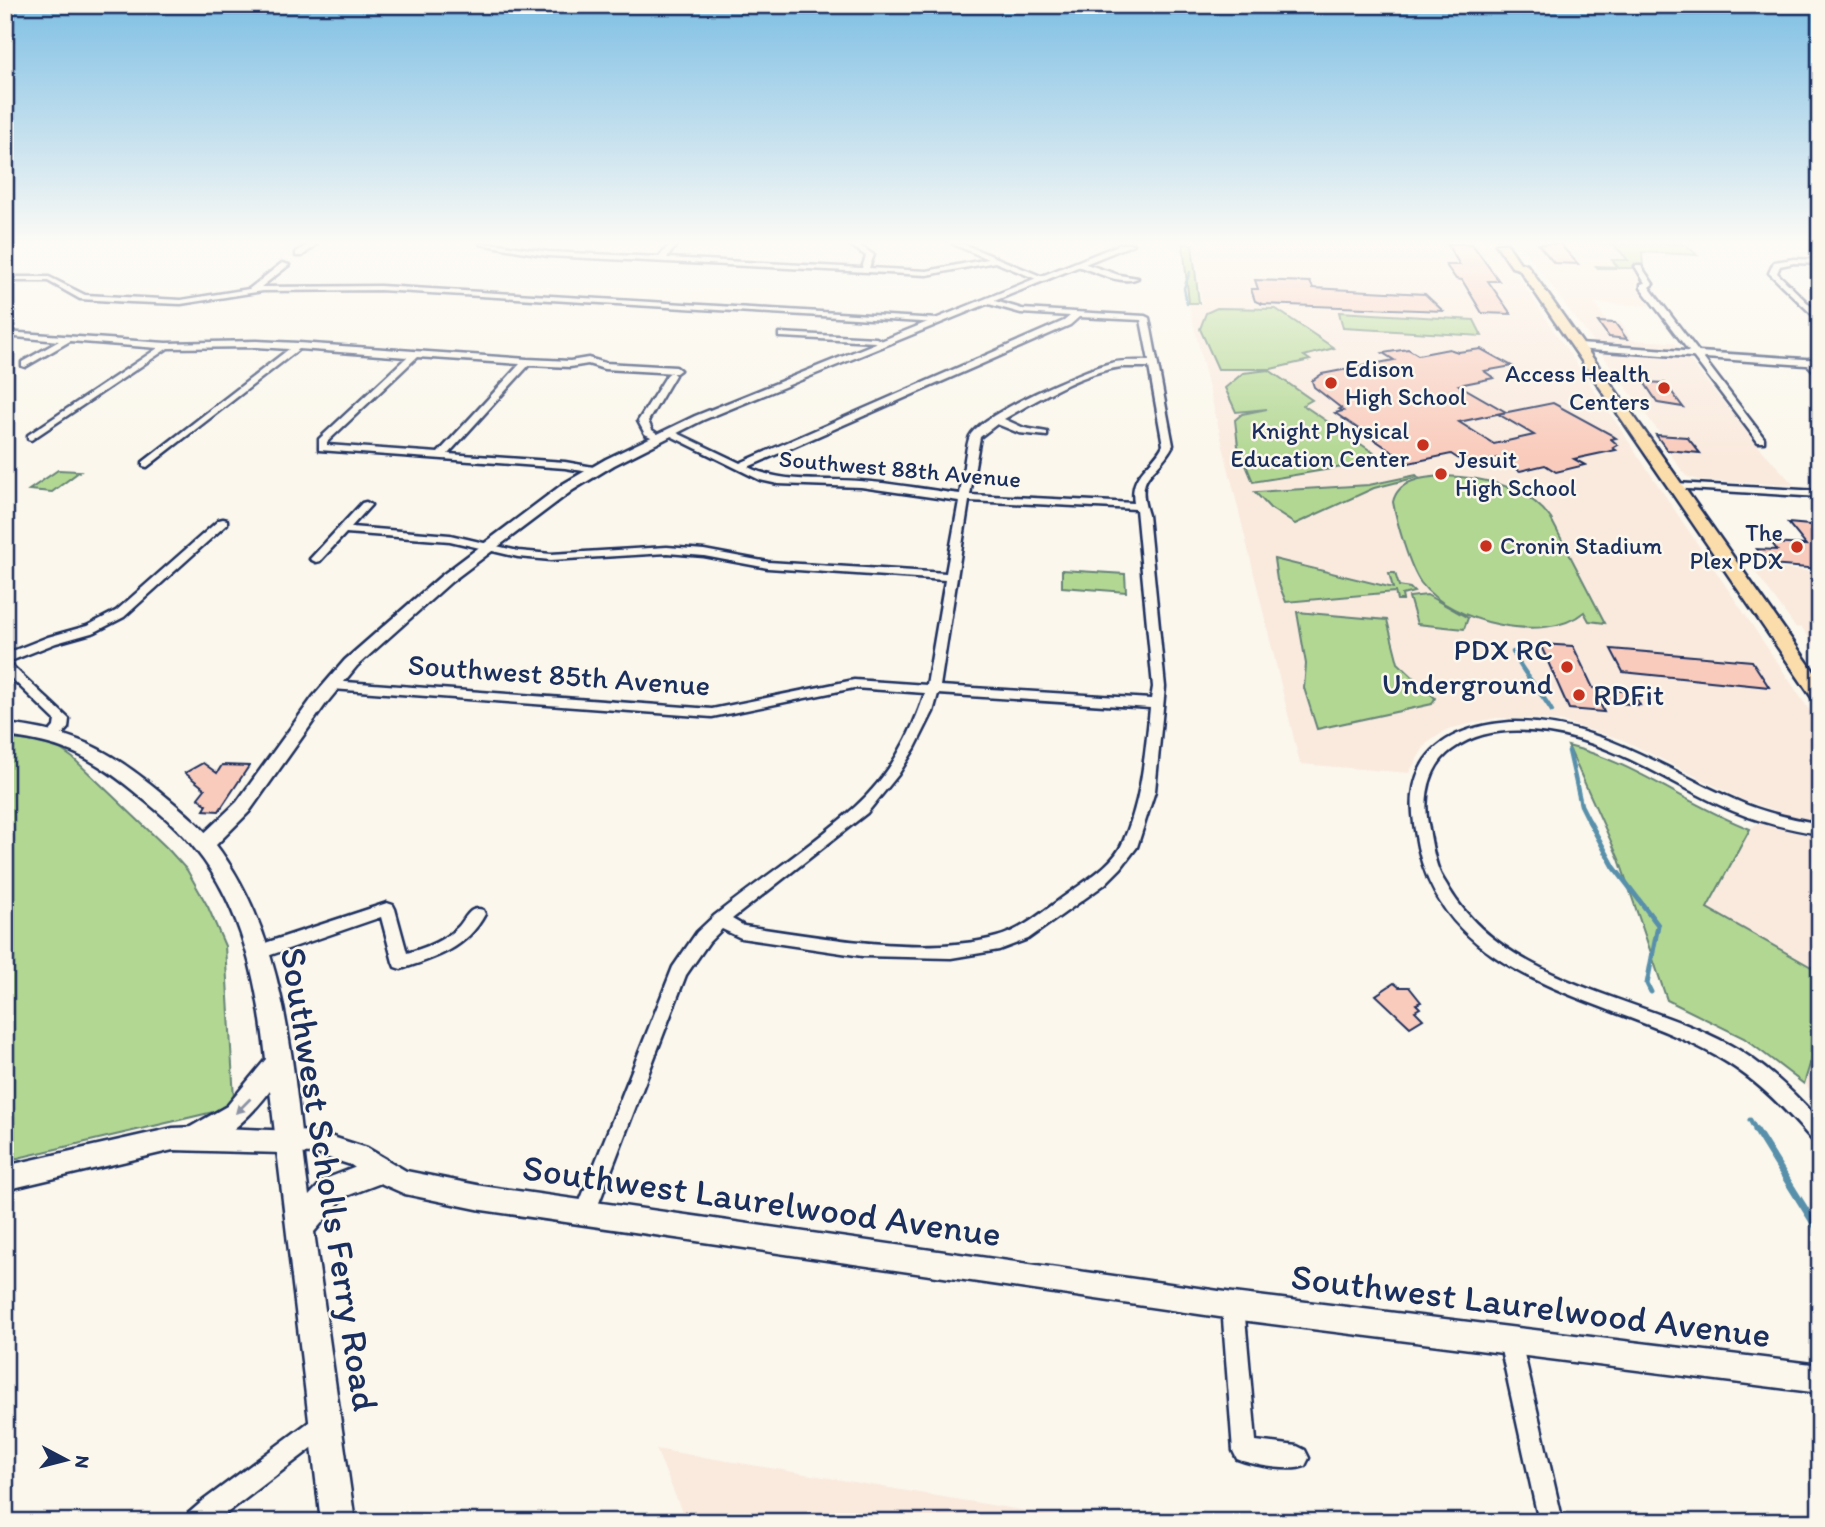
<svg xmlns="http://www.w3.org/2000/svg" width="1825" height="1527" viewBox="0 0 1825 1527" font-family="Itim,sans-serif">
<rect width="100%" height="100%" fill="#fbf7ec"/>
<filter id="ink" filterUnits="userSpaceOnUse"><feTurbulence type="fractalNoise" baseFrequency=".0143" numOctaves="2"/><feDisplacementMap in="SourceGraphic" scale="14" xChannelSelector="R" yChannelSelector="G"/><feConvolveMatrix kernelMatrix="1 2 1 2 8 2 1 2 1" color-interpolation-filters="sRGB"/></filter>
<g filter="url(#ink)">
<!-- built -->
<path fill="#faeade" d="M1194,244H1496L1820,726V820L1794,817L1743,800L1623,740L1563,722L1537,719L1496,718L1448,729L1426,744L1409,773L1300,764L1188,302L1202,303Z
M1520,244L1615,246L1628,260H1613L1619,267H1597L1634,270L1644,283L1635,284L1651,306L1595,303L1606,321L1621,322L1632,340L1674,342L1681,350L1594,343Z
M1601,353L1688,358L1754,441L1794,485L1701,481L1686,476L1657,436L1661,435Z
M1751,566L1820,572V653L1802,628L1795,627Z
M1758,823L1820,838V972L1707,908L1750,829Z
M1820,1031V1100L1805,1084Z
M656,1449L1094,1522H686Z"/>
<!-- green -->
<path fill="#b2d792" stroke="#668378" stroke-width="2" d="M1183,244H1192L1199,303H1189Z
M1603,244H1685L1697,255L1642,252L1643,268H1598L1596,266L1618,267L1612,260H1628L1615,246Z
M1217,308L1276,309L1334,348L1304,356L1310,360L1271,369H1218L1200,329L1206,313Z
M1339,312L1474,320L1482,336L1343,328Z
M1269,370L1312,400L1303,405L1380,457L1378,461L1253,482L1238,446L1235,420L1242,414L1267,409L1236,412L1225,388L1243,373Z
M58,470L80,471L52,492L29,490Z
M1416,475L1418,477L1374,488L1295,524L1270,508L1255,492L1369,485Z
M1444,476C1482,477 1528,486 1551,519L1605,623L1589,621L1584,612C1545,645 1450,622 1421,583C1409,566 1397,523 1393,502C1398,479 1425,477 1444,476Z
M1274,559L1393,588L1389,573H1395L1399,586L1410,588L1414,592L1402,595L1403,600H1397L1395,592L1286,602L1277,580Z
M1062,570L1125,574L1126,592L1062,587Z
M1427,595L1468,618L1464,629L1417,624L1409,597Z
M1297,612L1387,620L1398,663L1435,698L1432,704L1317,729L1304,688L1306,664Z
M5,738L53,744L73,758L167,848L187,870L208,907L225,946L234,1099L226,1109L5,1161Z
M1568,746C1634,762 1687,805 1750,829L1707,908L1820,972V1031L1804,1084L1744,1038L1667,1000L1619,859Z"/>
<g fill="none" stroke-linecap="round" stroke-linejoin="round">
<!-- stream-far3 -->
<path stroke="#5890ab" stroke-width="2.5" d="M1187,304L1184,288L1190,272"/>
<!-- stream-far2 -->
<path stroke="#5890ab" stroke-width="4.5" d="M1513,652C1523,674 1540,690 1552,711
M1569,751L1581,805L1590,823"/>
<!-- stream-far1 -->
<path stroke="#5890ab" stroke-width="5" d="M1589,821L1614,867L1658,925L1647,984L1651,992
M1750,1120L1757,1132"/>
<!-- stream -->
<path stroke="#5890ab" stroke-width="7" d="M1756,1130L1820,1233"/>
</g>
<!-- building -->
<path fill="#f9cbbc" stroke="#1b2f5e" stroke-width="2" d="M1447,244H1472L1499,281H1488L1511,314L1482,313L1462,280L1456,279L1446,265H1460Z
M1538,244H1560L1578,264L1554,263Z
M1255,280L1310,282L1313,288L1425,294L1443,311L1262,304L1255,301L1251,289H1258Z
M1598,322L1615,323L1627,339L1609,337Z
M1408,349L1418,355L1449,349L1458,352L1481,349L1512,366L1484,371L1494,378L1459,385L1506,412L1459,422L1494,444L1534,435L1498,414L1553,403L1610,434L1616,438L1611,439L1618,445L1613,448L1616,450L1574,459L1585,465L1556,472L1545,465L1520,471L1498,458L1468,465L1451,454L1409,463L1335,413L1343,411L1339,409L1341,408L1314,387L1312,381L1322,374L1394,360L1383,353Z
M1644,382L1665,383L1683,407L1658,403Z
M1656,435L1687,437L1700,453L1667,450Z
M1788,523L1820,526V569L1769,565L1756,549L1777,550L1772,543L1806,545Z
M1540,644L1573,646L1593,688L1633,692L1640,705L1599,701L1604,712L1569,709Z
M1611,649L1752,661L1769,687L1623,672Z
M203,763L217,773L222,765L249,766L219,811L204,810L207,805L198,798L205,789L185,773Z
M1394,983L1399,987H1409L1421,1002L1416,1004L1420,1008L1415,1011L1423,1019L1410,1027L1376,995Z"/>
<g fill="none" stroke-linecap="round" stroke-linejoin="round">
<!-- minor casing -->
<g stroke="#1b2f5e" stroke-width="5">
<path id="minor" d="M309,244H317L302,256H296V252Z
M480,244H499L548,252L659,257L670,244H677L667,258L862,268L866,256L849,244H857L874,255L869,268L927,271L988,259L953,244H963L1048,279L1041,281L995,262L927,275L548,256Z
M1794,259L1820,260V264L1794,263L1780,266L1777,273L1820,315V322L1769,273L1774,262Z
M1080,262L1119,275L1138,278C1121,286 1095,271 1077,266L1076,264Z
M282,263L289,265L261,287L380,286L938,319L942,321L938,323L380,290L263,291L181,304L130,302L80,299L48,281H5V277H49L85,295L181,300L249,289Z
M1635,266H1641L1653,284L1649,287L1764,438V442H1758L1641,288V284L1645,283Z
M988,299L1022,309L1145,316L1149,318L1173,445C1156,477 1134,472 1148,515L1165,687L1155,791L1137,847L1121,868L1105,884L1028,939L999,950L951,958L862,956L741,938L722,929L709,942L686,975L592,1221L585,1224L578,1221L575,1214L673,967L697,932L714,916C761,879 811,846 855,807C888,778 912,734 925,693L854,688L712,717L332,689L326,685L332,681L712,709L854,680L927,685L945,580L768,568L704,556L667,553L551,560L518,557L450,541L346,533L320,561L316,562L310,559L362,503L366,502L371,505L351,527L450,535L518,551L551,554L667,547L704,550L768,562L946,573L959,501L861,487L778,484L760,480L663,432L671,430L740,463L1064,321L1070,316L1021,313L985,303L984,301ZM1079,317L1141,320L1149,361C1136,361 1123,360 1111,363C1085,369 980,415 970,436C965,448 963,480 960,494C927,490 893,483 859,481C821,478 782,484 748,467L1070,325ZM1121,367H1149L1163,445C1151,468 1129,473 1134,503L970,495L980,437L997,424L1019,433L1047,436V432L1024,428L1004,419C1039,399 1080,373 1121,367ZM969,501L1136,509L1153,687L1151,699L940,686ZM938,694L1150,708C1145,754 1142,799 1123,842C1114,864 1088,879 1069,893C1047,908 1024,930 997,937C923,957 820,937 744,926L732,919L867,813L898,775L915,748L933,712Z
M5,332L166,343L256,341L298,343L527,359L570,361L588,358L605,363L676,367L680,370L676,373L604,369L588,364L570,367L529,365L448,454L565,462L599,468L600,470L595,473L565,468L319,450V439L407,357L299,349L147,467L143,466V462L289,349L256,347L168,348L31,440L28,439V435L158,348L70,341L25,367L22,366V362L59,341L5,336ZM417,357L520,364L438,453L327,445V442Z
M779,333L876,338L887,343L883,346L875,342L782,337H779Z
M1809,359L1820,369V377L1805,362Z
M671,372L675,375L648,421L652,430L662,437L657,440L645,434L638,421L667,375Z
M1675,483L1820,491V497L1671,488L1670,486Z
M223,519L227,520V524L124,617L95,632L56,643L8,662L69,719L68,728L59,738H49L47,735L54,727L55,720L5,672V654L48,637L87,626L116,611L219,520Z
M1510,722C1603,720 1665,772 1747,805C1770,814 1795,819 1820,824V834C1790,829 1761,823 1733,811C1672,785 1617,743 1549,733C1517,728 1480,729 1453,749C1429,765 1423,797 1428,824C1431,839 1433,856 1439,871C1441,877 1446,883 1449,889C1506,984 1640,996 1730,1045C1763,1063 1790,1089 1815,1116L1820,1121V1144L1813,1141C1786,1109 1755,1078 1718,1057C1614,997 1448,987 1418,847C1413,821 1408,794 1420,769C1436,735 1475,725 1510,722Z
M387,903L393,905L395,909L407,953C425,948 444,941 458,927C466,919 469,905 483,910L485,914C467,948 436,958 401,969L395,967L393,962L381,917L259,959L253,957L251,952L253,947Z
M1233,1295L1241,1298L1244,1306L1256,1441L1297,1446L1305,1450L1309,1458L1305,1466C1291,1472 1252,1465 1237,1459L1233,1451L1222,1306L1225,1298Z
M1510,1330L1518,1333L1521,1341L1563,1522H1539L1499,1341L1502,1333Z
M325,1413L333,1416L336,1424L333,1432L215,1522H186L189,1513L204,1500L317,1416Z"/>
</g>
<!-- tertiary casing -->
<g stroke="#1b2f5e" stroke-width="5">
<path id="tertiary" d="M1121,244H1134L703,420L614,465L573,490L451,582L357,666L325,705L249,812L211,850H197L195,845L197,840L237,802L313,697L345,660L441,576L563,484L606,459L695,416Z
M1579,344L1820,360V366L1575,349L1574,347Z
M196,1127L317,1132L367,1148L406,1171L482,1186L1233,1293L1820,1365V1393L1233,1319L482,1210L405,1194L371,1179L351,1165L317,1154L173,1150L5,1190V1166L173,1128Z"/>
</g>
<!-- secondary casing -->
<g stroke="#1b2f5e" stroke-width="5">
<path id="secondary" d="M5,724C72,731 107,748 158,790C177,806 198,822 213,841C291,941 292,1076 309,1196L325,1179L380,1158L389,1162L393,1171L389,1180L344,1197L314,1232L355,1522H321L270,1091C249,1118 229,1137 196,1150L187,1147L183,1138L187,1129L227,1106L266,1059C258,986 243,908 196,850C181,830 161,814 142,798C96,759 66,743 5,736Z"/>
</g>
<!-- primary casing -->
<g stroke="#1b2f5e" stroke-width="5">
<path id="primary" d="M1496,244H1507L1520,263L1527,265L1820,680V701L1813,699L1519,269L1512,267Z"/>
</g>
<!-- minor -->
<use href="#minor" fill="#fbf7ec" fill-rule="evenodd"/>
<!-- tertiary -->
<use href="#tertiary" fill="#fbf7ec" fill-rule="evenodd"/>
<!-- secondary -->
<use href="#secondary" fill="#fbf7ec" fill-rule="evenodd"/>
<!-- primary -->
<use href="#primary" fill="#fbddab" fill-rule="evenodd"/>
</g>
<!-- one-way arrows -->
<defs><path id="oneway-solid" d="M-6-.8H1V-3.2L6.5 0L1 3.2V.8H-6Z" transform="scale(1.75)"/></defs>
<use fill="#8b93a5" href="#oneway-solid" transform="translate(243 1106) rotate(135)"/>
</g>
<!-- sky -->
<linearGradient id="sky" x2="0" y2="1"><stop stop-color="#7fbfe4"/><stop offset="0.53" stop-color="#fdfbf6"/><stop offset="1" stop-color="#fdfbf6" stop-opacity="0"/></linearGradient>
<rect width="1825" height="458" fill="url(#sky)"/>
<!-- markers -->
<g fill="#c8321e" stroke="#fbf7ec" stroke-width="2.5">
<circle cx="1331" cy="383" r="7"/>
<circle cx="1664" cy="388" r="7"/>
<circle cx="1423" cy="445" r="7"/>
<circle cx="1441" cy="474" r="7"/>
<circle cx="1486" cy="546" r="7"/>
<circle cx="1797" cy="547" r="7"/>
<circle cx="1567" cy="667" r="7"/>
<circle cx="1579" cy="695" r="7"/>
</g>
<g text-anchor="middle" stroke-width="5" stroke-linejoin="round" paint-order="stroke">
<!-- far-poi labels -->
<g font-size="24" fill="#1b2f5e" stroke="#fbf7ec" text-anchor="start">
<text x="1345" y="377">Edison<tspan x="1345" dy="28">High School</tspan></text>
<text x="1650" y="382" text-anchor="end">Access Health<tspan x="1650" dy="28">Centers</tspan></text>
<text x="1409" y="439" text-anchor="end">Knight Physical<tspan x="1409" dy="28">Education Center</tspan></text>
<text x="1455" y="468">Jesuit<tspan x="1455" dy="28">High School</tspan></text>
<text x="1783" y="541" text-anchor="end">The<tspan x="1783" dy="28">Plex PDX</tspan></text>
<text x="1500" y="554">Cronin Stadium</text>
</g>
<!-- far-street labels -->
<g font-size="24" fill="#1b2f5e" stroke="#fbf7ec">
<text transform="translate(900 469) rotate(5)" y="8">Southwest 88th Avenue</text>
</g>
<!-- poi labels -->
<g font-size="30" fill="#1b2f5e" stroke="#fbf7ec" text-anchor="end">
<text x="1553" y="660">PDX RC<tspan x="1553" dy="34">Underground</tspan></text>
<text x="1593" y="705" text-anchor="start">RDFit</text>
</g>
<!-- street labels -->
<g font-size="30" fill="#1b2f5e" stroke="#fbf7ec">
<text transform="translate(559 675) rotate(4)" y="10">Southwest 85th Avenue</text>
</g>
<!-- near-street labels -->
<g font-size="37" fill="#1b2f5e" stroke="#fbf7ec">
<text transform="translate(330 1179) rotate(81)" y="13">Southwest Scholls Ferry Road</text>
<text transform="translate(762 1200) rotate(8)" y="13">Southwest Laurelwood Avenue</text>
<text transform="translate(1531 1305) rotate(7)" y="13">Southwest Laurelwood Avenue</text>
</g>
</g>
<!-- margin -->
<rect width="1825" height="1527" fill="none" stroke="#fbf7ec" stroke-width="28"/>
<rect x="14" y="14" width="1797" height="1499" fill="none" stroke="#1b2f5e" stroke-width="2.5" filter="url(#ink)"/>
<!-- north arrow -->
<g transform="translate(66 1460) rotate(97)" stroke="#fbf7ec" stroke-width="5" paint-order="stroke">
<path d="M0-5L12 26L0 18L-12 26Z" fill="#1b2f5e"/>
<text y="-10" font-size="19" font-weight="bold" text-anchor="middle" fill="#1b2f5e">N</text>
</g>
</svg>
